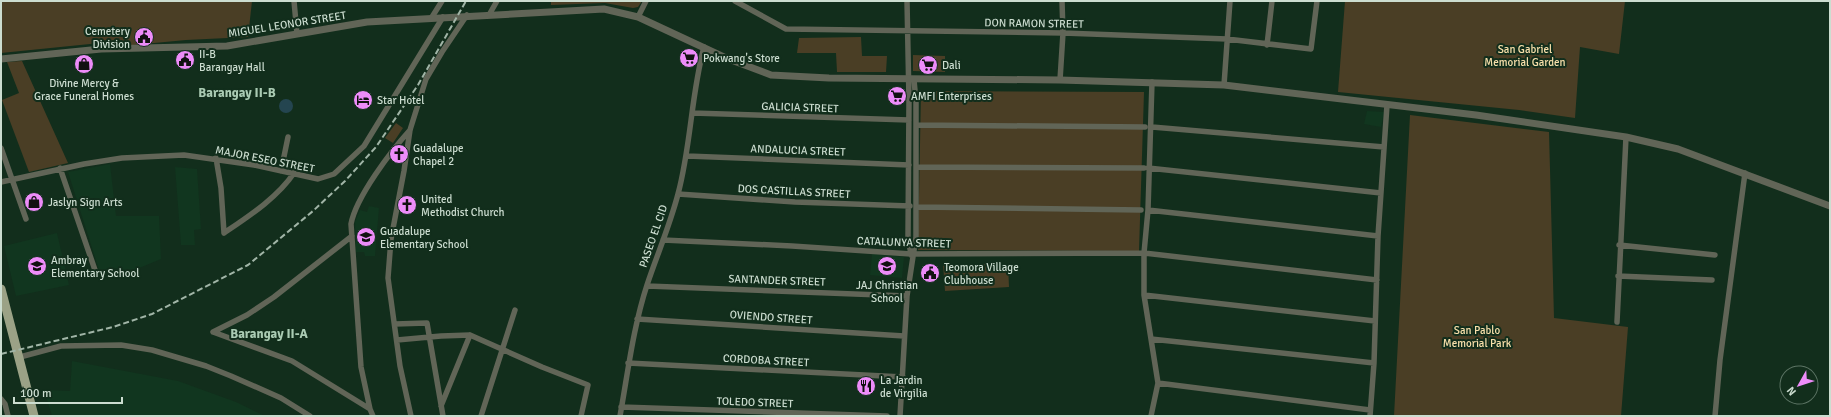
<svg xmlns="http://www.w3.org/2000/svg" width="1831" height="417" viewBox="0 0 1831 417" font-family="Signika,sans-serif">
<rect width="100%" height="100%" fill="#122e1c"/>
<!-- built -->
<path fill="#11361f" d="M1367,111L1384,112L1381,127L1364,124Z
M110,164L116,216H159L161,259L120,276L117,268L100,273L68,172Z
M175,167L197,169L201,229L194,230L195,245H181Z
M369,206L379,208L375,256H365L364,252H356L355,222L360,210L367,212Z
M57,233L69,285L16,296L4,246Z
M872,254L904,257L902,278L870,275Z
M72,361L178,381L236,402L265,416H52L44,390L70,391Z"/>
<!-- green -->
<path fill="#4a3e25" d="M1,1H252L248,37L186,40L122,46L119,38L112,45L100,43L1,53Z
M551,1H642L638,7L633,8L605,3L551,5Z
M1345,1H1625L1619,54L1580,47L1575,118L1519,110L1338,92Z
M861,37L862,56H887L886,72H837L836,53H797L799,38Z
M913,55L945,56V72L913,71Z
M22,61L68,163L29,172L2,100L19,93L7,62Z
M921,91L1144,92L1139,251L918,250Z
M1410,115L1549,132L1554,318L1628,327L1621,416H1394Z
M396,123L403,128L393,143L385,138Z
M943,264H1008L1009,287L945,291Z"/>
<!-- water -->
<path fill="#244550" d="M279 106a7 7 0 1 1 14 0a7 7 0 1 1-14 0Z"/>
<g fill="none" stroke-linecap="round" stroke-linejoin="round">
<!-- minor -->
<path stroke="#616557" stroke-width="5.5" d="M294,1L297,34
M735,1L786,29L1063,33L1227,39L1311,49L1317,1
M907,1L909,101L908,236L911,255
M489,15L497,1
M432,17L442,1
M638,17L646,1
M1267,45L1272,1
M1060,80L1063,33L1062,1
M1224,85L1230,1
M692,113L909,120
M916,125L1145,127
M1152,127L1384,147
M1,148L26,219
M687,156L909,165
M216,158L221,188L224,233
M917,167L1144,168
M60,168L96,273
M1148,168L1381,193
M281,171L288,137
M1,182L84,164L122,158L184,155L254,165L318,179L334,174L364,146L443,17
M678,194L795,202L910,206
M916,207L1141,210
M1148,210L1378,236
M224,233C249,216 277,198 294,173
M663,240L792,246L911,254L1144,253L1377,280
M1619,245L1715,255
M1618,276L1712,280
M647,286L907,296
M1144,295L1375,321
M637,319L904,336
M1617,322L1626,137
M395,324L427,323L443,416
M213,332L292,361L370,409L373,416
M213,332L247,315L274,297L352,236
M1151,339L1374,363
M397,340L441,336L470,335L542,367L588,385L581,416
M20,357L61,346L121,345L152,350L206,366L231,376L281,398L310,416
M628,363L903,377
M1158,383L1370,410
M1,399L5,404L8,416
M441,406L470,335
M621,407L887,416
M370,409L361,367L351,224C356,197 391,151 410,130
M411,416L400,366L388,278L391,239L404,171L410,130L426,79L442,52L467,15
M481,416L515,310
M620,416C628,372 633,328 647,285C657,255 670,225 678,194C691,146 691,95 704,47
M900,416L907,296L916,237V101L914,80
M1151,416L1158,383L1144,295V253L1148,210L1152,82
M1370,416L1374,363L1378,236L1387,105
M1715,416L1720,360L1745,173"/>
<!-- tertiary -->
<path stroke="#616557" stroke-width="7" d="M1,59L101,49L227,46L367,22L604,9L638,17L726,58L771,75L829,78L1060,80L1224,85L1476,115L1626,137L1678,149L1830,206"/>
<!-- primary -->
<path stroke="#9ba286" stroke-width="9" d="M1,289L34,416"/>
<!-- rail -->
<path stroke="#a1b5a7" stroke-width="2" stroke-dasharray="6 3" stroke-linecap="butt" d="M1,354L113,327L152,314L248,265L313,211L345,181L376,147L418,85L466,1"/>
</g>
<!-- icons -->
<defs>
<g id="civic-disc" transform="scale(1)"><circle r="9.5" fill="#ed8cf9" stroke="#122e1c"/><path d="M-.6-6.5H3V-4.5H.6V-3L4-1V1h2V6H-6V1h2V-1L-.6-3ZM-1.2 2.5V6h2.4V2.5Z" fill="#111"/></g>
<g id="supermarket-disc" transform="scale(1)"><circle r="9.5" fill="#ed8cf9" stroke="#122e1c"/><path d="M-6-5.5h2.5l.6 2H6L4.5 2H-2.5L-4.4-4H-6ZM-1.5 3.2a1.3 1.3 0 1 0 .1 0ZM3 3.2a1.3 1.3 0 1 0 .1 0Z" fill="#111"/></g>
<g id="shop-disc" transform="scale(1)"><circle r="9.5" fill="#ed8cf9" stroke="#122e1c"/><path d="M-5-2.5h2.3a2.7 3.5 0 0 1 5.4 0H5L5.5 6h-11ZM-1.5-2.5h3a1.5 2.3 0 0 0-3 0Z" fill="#111"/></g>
<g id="hotel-disc" transform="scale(1)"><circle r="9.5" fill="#ed8cf9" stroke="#122e1c"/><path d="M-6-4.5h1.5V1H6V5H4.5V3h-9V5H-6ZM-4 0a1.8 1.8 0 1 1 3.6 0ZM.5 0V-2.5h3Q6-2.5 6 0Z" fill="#111"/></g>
<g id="church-disc" transform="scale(1)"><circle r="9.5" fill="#ed8cf9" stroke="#122e1c"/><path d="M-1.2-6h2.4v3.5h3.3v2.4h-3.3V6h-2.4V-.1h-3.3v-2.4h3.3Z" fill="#111"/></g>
<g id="school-disc" transform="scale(1)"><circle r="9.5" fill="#ed8cf9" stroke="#122e1c"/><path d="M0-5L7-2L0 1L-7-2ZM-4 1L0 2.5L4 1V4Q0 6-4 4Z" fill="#111"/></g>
<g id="restaurant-disc" transform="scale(1)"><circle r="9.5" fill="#ed8cf9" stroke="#122e1c"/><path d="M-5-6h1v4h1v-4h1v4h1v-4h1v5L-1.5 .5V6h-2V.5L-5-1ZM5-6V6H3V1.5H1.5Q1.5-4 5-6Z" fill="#111"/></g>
</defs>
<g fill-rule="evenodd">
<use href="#civic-disc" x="144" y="37"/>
<use href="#supermarket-disc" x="689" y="58"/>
<use href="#civic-disc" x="185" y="60"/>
<use href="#shop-disc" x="84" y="64"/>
<use href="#supermarket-disc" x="928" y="65"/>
<use href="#supermarket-disc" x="897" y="96"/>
<use href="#hotel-disc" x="363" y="100"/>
<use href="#church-disc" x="399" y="154"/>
<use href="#shop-disc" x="34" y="202"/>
<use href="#church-disc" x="407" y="205"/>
<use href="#school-disc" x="366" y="237"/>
<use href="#school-disc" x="37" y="266"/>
<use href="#school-disc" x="887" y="266"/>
<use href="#civic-disc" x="930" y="273"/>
<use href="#restaurant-disc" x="866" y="386"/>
</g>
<g text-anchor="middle" stroke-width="4" stroke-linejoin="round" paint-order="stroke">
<!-- street labels -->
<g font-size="11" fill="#ccddd0" stroke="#122e1c">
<text transform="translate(1034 23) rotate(1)" y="4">DON RAMON STREET</text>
<text transform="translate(287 24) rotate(-9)" y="4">MIGUEL LEONOR STREET</text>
<text transform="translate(800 107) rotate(2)" y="4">GALICIA STREET</text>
<text transform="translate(798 150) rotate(2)" y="4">ANDALUCIA STREET</text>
<text transform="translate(265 159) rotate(11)" y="4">MAJOR ESEO STREET</text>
<text transform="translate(794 191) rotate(3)" y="4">DOS CASTILLAS STREET</text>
<text transform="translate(653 236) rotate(-71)" y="4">PASEO EL CID</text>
<text transform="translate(904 242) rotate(2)" y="4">CATALUNYA STREET</text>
<text transform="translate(777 280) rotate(2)" y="4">SANTANDER STREET</text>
<text transform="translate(771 317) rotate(4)" y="4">OVIENDO STREET</text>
<text transform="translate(766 360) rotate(3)" y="4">CORDOBA STREET</text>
<text transform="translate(755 402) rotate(2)" y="4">TOLEDO STREET</text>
</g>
<!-- poi labels -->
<g font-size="11" fill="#ccddd0" stroke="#122e1c" text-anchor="start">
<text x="130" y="35" text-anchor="end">Cemetery<tspan x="130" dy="13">Division</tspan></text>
<text x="199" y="58">II-B<tspan x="199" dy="13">Barangay Hall</tspan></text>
<text x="703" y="62">Pokwang's Store</text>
<text x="942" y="69">Dali</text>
<text x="84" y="87" text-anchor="middle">Divine Mercy &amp;<tspan x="84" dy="13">Grace Funeral Homes</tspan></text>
<text x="911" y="100">AMFI Enterprises</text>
<text x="377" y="104">Star Hotel</text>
<text x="413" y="152">Guadalupe<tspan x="413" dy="13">Chapel 2</tspan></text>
<text x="421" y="203">United<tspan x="421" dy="13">Methodist Church</tspan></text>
<text x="48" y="206">Jaslyn Sign Arts</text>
<text x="380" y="235">Guadalupe<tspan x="380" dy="13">Elementary School</tspan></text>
<text x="51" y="264">Ambray<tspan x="51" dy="13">Elementary School</tspan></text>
<text x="944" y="271">Teomora Village<tspan x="944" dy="13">Clubhouse</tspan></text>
<text x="887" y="289" text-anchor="middle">JAJ Christian<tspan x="887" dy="13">School</tspan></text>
<text x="880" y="384">La Jardin<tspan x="880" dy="13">de Virgilia</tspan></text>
</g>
<!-- park labels -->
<g font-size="11" fill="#f9e0ab" stroke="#122e1c">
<text x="1525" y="53">San Gabriel<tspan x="1525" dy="13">Memorial Garden</tspan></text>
<text x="1477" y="334">San Pablo<tspan x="1477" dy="13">Memorial Park</tspan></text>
</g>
<!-- quarter labels -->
<g font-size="13" font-weight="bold" fill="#aacbb3" stroke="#122e1c">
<text x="237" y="97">Barangay II-B</text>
<text x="269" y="338">Barangay II-A</text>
</g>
</g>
<!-- border -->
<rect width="1831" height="417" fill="none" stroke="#ccddd0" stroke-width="4"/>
<!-- north arrow -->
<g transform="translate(1799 385) rotate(231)"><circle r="19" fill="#122e1c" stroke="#5c7464"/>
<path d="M0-3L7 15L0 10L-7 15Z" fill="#ed8cf9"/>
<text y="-6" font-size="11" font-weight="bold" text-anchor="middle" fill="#ccddd0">N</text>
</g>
<!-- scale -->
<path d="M14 397v6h108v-6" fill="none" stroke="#ccddd0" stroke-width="2"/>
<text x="20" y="397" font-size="12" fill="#ccddd0" stroke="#122e1c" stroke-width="3" paint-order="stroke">100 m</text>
</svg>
